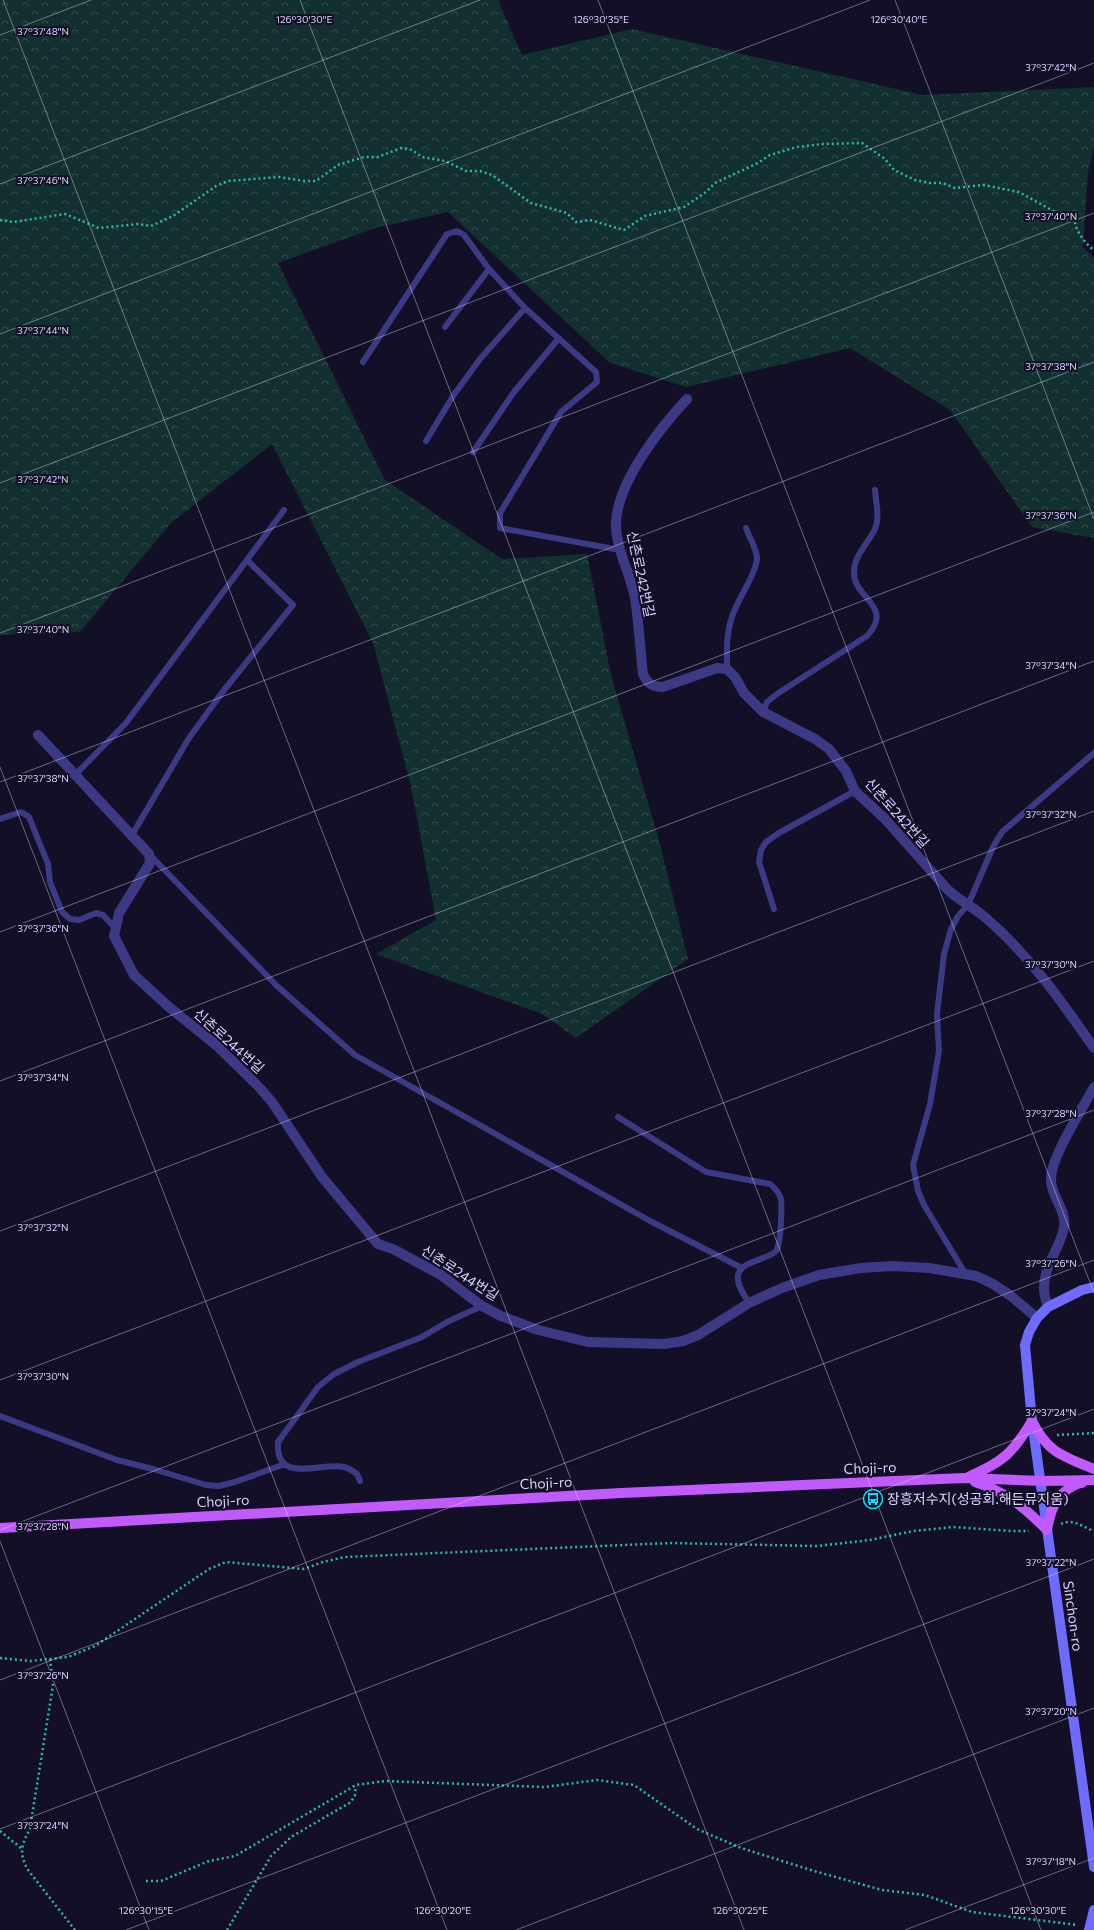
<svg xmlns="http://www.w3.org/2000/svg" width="1094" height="1930" viewBox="0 0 1094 1930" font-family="Commissioner,'Noto Sans KR',sans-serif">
<defs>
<pattern id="forest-crowns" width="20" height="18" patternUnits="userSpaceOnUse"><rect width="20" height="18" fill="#12302f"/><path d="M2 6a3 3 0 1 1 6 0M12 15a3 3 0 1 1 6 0" fill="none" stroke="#344d4e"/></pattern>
</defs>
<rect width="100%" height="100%" fill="#130f26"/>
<!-- forest -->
<path fill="url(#forest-crowns)" d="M0,0H498L522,55L632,29L923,95L1094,87V147L1088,172L1083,247L1094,258V538L1032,527L950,410L850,348L686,387L610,363L448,212L375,228L278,263L385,480L502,559L587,554L611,675L660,844L688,959L576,1038L542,1014L376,954L436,920L411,786L373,643L272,444L171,523L80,632L0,635Z"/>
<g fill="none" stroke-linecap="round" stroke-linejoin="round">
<!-- path -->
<path stroke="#2fb8b0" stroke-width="2.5" stroke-dasharray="2 3" stroke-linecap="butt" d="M0,220L13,222L65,214L99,228L138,224L151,226L173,216L216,186L228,181L279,177L304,181H316L338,165L364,157H378L401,148L412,150L422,157L445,161L466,171H480L492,175L531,203L567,213L576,222L590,220L624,230L645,216L684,207L706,192L715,183L758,163L770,155L797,147L822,144L862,143L885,159L894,170L915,180L930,183H942L955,188L983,185L1019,192L1075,223C1077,232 1086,245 1094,250
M1057,1435L1094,1433
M1061,1524C1074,1518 1082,1527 1094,1531
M0,1658L31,1661L68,1657L95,1646L209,1569L226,1562L304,1569L323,1562L345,1557L671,1543L817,1546L870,1540L913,1531L953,1527L1012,1531H1029
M50,1659L53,1685L30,1828C22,1845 18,1852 28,1870L75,1930
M0,1831L21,1848
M146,1881H161L209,1861L235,1856L356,1785L385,1781L545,1787L597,1780L634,1785L697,1829L741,1848L814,1871L882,1890L925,1895L972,1912L1078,1925
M227,1930L271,1856L291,1837L351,1802L355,1795L356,1786"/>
<!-- lane -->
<path stroke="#3d3a85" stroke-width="6" d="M445,327L489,269
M363,362L447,234L457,231L464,235L489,269L525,308L596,372L597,382L561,412L500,513V528L620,550
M426,441L453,396L480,359L525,308
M473,452L514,392L559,338
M727,669C727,651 726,634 732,617C737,600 757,573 757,557C756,548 749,537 746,528
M763,712L767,702L777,694L867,636C895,606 853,598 854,572C854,555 868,544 875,529C880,517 876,503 875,490
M75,775L126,723L284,510
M0,819L21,812L29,817L48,864L50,882L62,912L70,919L79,920L96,913L103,915L115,928
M132,835L189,738L224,690L293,605L247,560
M150,855L277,986L355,1055L652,1222L742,1268
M774,909L759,862L761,850L766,842L779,833L855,791
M618,1117L706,1172L770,1184C775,1188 779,1192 781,1199C782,1208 781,1244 776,1251C766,1261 742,1260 738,1275C736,1285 745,1296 749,1303
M965,1273L924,1205L918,1191L913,1165L930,1104L939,1051L937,1014L944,954L951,929L958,916L968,905L993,847L1002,832L1094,753
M0,1416L117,1460L153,1469L206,1485L219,1486L235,1482L285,1464
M360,1481L357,1474C353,1471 349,1468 344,1467C320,1462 275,1485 278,1442L318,1387L334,1374L358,1362L422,1337L447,1322L482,1306"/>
<!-- street -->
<path stroke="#3d3a85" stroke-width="10" d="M687,399C660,428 619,480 616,521C615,548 630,572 635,598C639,623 640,649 643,674C647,683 652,687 663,687L717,668L727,669L735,677L744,693L763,712L815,739L829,749L846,771L855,791L885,819L948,890C960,901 975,908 987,919C1030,956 1062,1002 1094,1048
M38,735L149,854L150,863L119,913L114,936L134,975L169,1007L216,1045L258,1086L272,1102L322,1177L378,1244L393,1249L441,1275L482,1306L501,1316L538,1330L588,1342L664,1344L683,1341L698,1335L749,1303L782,1288L819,1275L861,1268L893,1266L929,1268L976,1276L993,1284L1011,1296L1037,1318
M1048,1307C1046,1301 1044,1295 1044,1289C1043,1267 1060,1248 1064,1228C1067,1209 1050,1196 1051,1178C1052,1155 1083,1108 1094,1087"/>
<!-- secondary -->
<path stroke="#6f6bff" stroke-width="10" d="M1094,1287L1082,1290L1048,1307L1037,1318L1029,1332L1025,1345L1032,1421L1094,1867
M1089,1930L1094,1910"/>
<!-- primary -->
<path stroke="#c25bff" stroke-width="10" d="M1032,1421C1048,1453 1062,1456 1094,1469
M968,1477C1003,1462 1013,1453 1032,1421
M975,1482C1006,1492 1024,1507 1047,1530
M0,1528L621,1493L964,1478L1042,1481L1094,1480
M1047,1530C1050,1513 1054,1499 1068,1489C1073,1486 1077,1483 1082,1483"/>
</g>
<!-- ticks -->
<path fill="none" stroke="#d9d4ff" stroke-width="1" stroke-opacity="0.45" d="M3,0L744,1930M300,0L1041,1930M598,0L1094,1293M895,0L1094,519M0,35L91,0M0,184L480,0M0,334L870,0M0,483L1094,63M0,633L1094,213M0,767L447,1930M0,782L1094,362M0,932L1094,512M0,1081L1094,661M0,1231L1094,811M0,1380L1094,961M0,1530L1094,1110M0,1541L149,1930M0,1680L1094,1260M0,1829L1094,1409M126,1930L1094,1559M516,1930L1094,1708M905,1930L1094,1858"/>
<!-- icons -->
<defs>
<g id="bus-ring" transform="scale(1)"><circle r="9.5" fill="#130f26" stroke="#00e5ff" stroke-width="1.5"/><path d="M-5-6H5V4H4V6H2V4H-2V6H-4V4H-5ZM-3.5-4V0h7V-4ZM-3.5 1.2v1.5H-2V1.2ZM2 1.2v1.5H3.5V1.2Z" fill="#00e5ff"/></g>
</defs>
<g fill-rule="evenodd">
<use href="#bus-ring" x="873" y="1499"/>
</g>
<g text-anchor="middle" stroke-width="4" stroke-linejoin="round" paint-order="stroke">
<!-- street labels -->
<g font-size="14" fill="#d9d4ff" stroke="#130f26">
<text transform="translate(641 574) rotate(78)" y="5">신촌로242번길</text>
<text transform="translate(897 813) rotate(48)" y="5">신촌로242번길</text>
<text transform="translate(229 1041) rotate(42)" y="5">신촌로244번길</text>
<text transform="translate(460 1273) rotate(33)" y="5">신촌로244번길</text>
<text transform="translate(870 1468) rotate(-2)" y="5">Choji-ro</text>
<text transform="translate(546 1483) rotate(-3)" y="5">Choji-ro</text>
<text transform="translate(223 1501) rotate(-3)" y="5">Choji-ro</text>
<text transform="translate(1073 1616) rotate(82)" y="5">Sinchon-ro</text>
</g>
<!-- poi labels -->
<g font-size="14" fill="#d9d4ff" stroke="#130f26" text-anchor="start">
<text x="887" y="1504">장흥저수지(성공회.해든뮤지움)</text>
</g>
</g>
<g font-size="10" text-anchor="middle" fill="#d9d4ff" stroke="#130f26" stroke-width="4" stroke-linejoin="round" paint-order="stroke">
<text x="304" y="23">126°30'30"E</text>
<text x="601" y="23">126°30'35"E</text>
<text x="899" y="23">126°30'40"E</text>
<text x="43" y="35">37°37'48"N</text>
<text x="1051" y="71">37°37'42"N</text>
<text x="43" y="184">37°37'46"N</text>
<text x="1051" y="220">37°37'40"N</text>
<text x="43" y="334">37°37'44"N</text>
<text x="1051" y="370">37°37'38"N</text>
<text x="43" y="483">37°37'42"N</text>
<text x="1051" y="519">37°37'36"N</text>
<text x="43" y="633">37°37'40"N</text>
<text x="1051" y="669">37°37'34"N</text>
<text x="43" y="782">37°37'38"N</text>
<text x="1051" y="818">37°37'32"N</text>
<text x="43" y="932">37°37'36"N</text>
<text x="1051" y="968">37°37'30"N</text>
<text x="43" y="1081">37°37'34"N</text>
<text x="1051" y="1117">37°37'28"N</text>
<text x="43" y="1231">37°37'32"N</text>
<text x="1051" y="1267">37°37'26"N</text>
<text x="43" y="1380">37°37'30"N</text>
<text x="1051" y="1416">37°37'24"N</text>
<text x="43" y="1530">37°37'28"N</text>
<text x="1051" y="1566">37°37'22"N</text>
<text x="43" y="1679">37°37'26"N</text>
<text x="1051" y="1715">37°37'20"N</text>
<text x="43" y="1829">37°37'24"N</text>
<text x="1051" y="1865">37°37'18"N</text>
<text x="146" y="1914">126°30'15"E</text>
<text x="443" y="1914">126°30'20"E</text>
<text x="740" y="1914">126°30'25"E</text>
<text x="1038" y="1914">126°30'30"E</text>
</g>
</svg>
